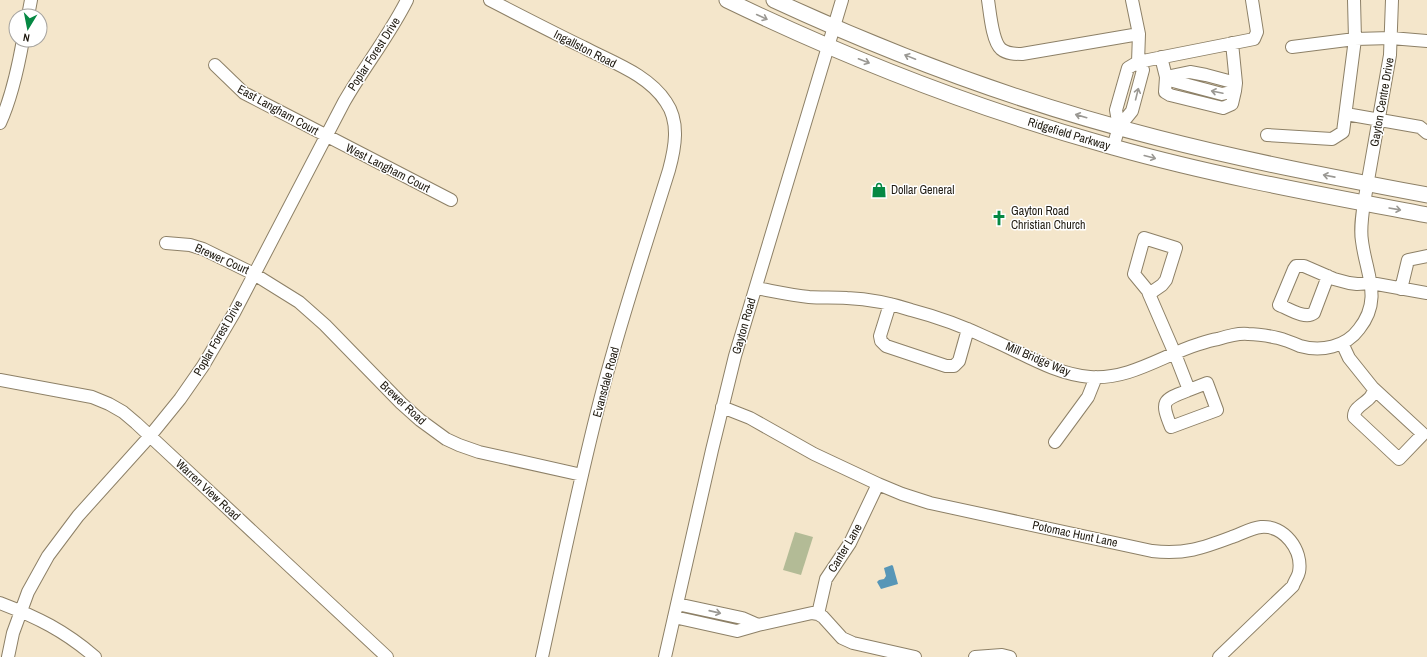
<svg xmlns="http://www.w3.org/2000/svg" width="1427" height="657" viewBox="0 0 1427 657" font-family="'Archivo Narrow',sans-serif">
<rect width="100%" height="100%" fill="#f4e6cb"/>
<!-- green -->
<path fill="#b3bb96" d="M795,532L813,537L801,575L783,570Z"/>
<!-- water -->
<path fill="#5796b7" d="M892,565L893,566L898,584L881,589L877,582L879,580L884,579L886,576L884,568Z"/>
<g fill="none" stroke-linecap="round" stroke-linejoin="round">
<!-- minor casing -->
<g stroke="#8d8067" stroke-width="14">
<path id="minor" d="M490,0C521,16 552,32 583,47C611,62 648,74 666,102C680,122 675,148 669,170C647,241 623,313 604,385C580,475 562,566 542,657
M988,0C990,12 992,41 1001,49C1007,54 1015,54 1022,54L1139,34
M1132,0L1139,34L1138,62L1254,39L1257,32L1252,0
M28,16L31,0
M1292,47L1355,39L1391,38L1427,41
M1161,57L1166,77L1173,81L1222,94L1235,91L1236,83L1232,43
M215,65L244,93L451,200
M1235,91L1232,104L1223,108L1170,95L1165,92L1166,77L1190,72L1206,75L1236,83
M1346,114L1420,127L1427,133
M0,123C12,97 18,68 23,40
M1267,135L1332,139L1343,132L1355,39L1354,0
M1113,147L1119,127L1132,111L1143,70L1138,62L1128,68L1116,110L1119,127
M166,243L190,245L203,249L254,274L299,302L325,325L401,403L420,420L446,439L459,445L479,452L582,475
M1328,276L1314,313C1305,320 1288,308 1279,305L1294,269L1296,266H1304L1334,279L1349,283L1357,284L1371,283L1427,293
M756,288C773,291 791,295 809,297C821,298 834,297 847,298C869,299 890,303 911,310C938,317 965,327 990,339C1023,353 1054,374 1090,377C1130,380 1163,355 1199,344C1205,342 1212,340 1218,339C1228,336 1238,333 1248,334C1258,334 1269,336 1278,338C1286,340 1293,343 1300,346C1321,352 1346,347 1359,329C1383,299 1366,274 1362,241C1360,229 1362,216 1364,203L1390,55L1392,0
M1401,289L1408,260L1427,256
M1149,294L1162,285L1166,280L1176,248L1144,238L1134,274L1148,291L1149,294L1175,354L1189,390L1207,383L1217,410L1171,427C1160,400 1163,400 1189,390
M890,304L880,336L881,341L886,346L946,366H954L959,361L968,329
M1342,343L1349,358L1373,388C1375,402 1353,404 1354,417L1399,459L1423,434L1373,388
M0,380L92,397L109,404L123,412L136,423L387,657
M722,407L750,418L814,454L878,484L902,494L930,503L1152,551C1184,555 1203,548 1232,537C1241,534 1251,528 1261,527C1284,525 1303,550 1299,572C1298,577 1294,582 1293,586L1219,657
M1055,442L1088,397L1096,377
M0,603C37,617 65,631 95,657
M818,614L826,579L850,543L878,484
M674,617L737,631L758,625L742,618L677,604
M758,625L812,613L818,614L823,617L842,638L853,643L915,657
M8,657L13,633L28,592L48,556L78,516L150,436L180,399L203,366L234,313L344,102C364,67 389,36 407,0
M665,657L712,450L735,356L842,0
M975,657L1002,655L1010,657"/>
</g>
<!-- major casing -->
<g stroke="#8d8067" stroke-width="17">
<path id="major" d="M727,0C851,60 980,110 1113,147C1216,176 1322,195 1427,215
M774,0C897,57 1027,105 1158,138C1247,161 1337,178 1427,195"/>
</g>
<!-- minor -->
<use href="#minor" stroke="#fff" stroke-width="12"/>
<!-- major -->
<use href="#major" stroke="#fff" stroke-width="15"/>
</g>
<!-- one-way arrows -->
<defs><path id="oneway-shaft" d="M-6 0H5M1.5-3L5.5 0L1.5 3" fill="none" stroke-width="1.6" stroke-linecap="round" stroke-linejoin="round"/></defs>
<g stroke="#9a9893">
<use href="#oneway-shaft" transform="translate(762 17) rotate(25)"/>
<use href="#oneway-shaft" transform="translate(910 57) rotate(-158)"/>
<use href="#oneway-shaft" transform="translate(864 61) rotate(21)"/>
<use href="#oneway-shaft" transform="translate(1217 92) rotate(-168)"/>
<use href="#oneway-shaft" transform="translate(1137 94) rotate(-76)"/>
<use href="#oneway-shaft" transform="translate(1081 116) rotate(-164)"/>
<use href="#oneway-shaft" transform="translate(1150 157) rotate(15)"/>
<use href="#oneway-shaft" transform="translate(1329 176) rotate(-169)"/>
<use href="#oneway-shaft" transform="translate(1395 209) rotate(10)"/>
<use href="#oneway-shaft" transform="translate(715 612) rotate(13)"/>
</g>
<!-- icons -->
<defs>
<g id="shop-bare" transform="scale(1.2)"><path d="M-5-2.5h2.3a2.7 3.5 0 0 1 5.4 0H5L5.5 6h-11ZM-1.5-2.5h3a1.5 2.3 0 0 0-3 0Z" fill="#058843" stroke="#fff" stroke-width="2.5" paint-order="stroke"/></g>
<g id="church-bare" transform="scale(1.2)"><path d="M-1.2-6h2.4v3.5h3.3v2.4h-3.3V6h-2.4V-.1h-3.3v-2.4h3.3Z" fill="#058843" stroke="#fff" stroke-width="2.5" paint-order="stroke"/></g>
</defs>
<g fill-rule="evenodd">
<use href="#shop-bare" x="879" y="190"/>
<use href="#church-bare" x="999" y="218"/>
</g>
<g text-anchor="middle" stroke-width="3" stroke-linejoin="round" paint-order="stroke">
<!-- street labels -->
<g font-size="12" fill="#1f1a10" stroke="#fff">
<text transform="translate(585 49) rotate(27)" y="4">Ingallston Road</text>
<text transform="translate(374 54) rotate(-57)" y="4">Poplar Forest Drive</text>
<text transform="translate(1382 102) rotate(-80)" y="4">Gayton Centre Drive</text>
<text transform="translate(278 110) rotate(29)" y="4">East Langham Court</text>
<text transform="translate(1069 134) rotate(17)" y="4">Ridgefield Parkway</text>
<text transform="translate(388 168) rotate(27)" y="4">West Langham Court</text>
<text transform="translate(222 259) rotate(24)" y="4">Brewer Court</text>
<text transform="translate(744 326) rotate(-74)" y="4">Gayton Road</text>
<text transform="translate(218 338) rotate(-60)" y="4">Poplar Forest Drive</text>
<text transform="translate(1038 359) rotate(23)" y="4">Mill Bridge Way</text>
<text transform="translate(606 382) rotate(-75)" y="4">Evansdale Road</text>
<text transform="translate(403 403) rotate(43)" y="4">Brewer Road</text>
<text transform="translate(208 490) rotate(43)" y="4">Warren View Road</text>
<text transform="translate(1075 534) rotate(12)" y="4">Potomac Hunt Lane</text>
<text transform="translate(845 548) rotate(-59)" y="4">Canter Lane</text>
</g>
<!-- poi labels -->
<g font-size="12" fill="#1f1a10" stroke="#fff" text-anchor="start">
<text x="891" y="194">Dollar General</text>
<text x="1011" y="215">Gayton Road<tspan x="1011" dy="14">Christian Church</tspan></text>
</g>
</g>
<!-- north arrow -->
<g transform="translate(28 28) rotate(190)"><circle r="19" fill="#ffffff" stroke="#a5a39f"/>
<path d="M0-3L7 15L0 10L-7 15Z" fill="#058843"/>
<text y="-6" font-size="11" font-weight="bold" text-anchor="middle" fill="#1f1a10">N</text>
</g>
</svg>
